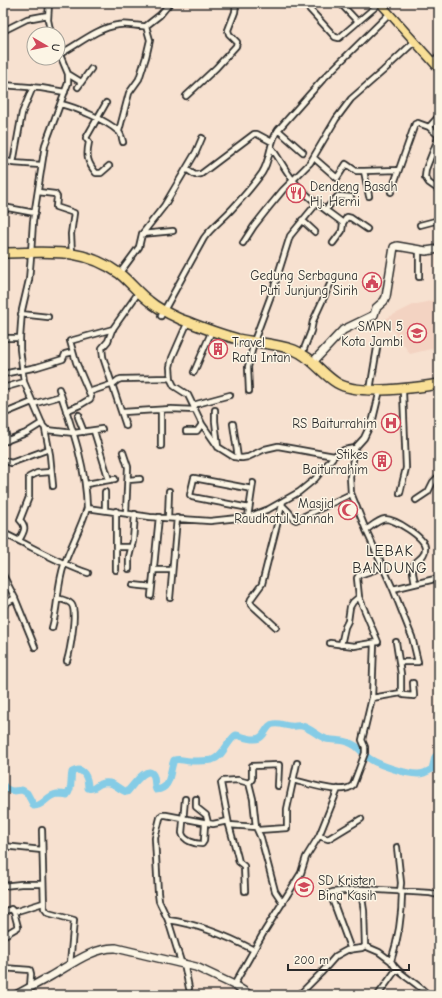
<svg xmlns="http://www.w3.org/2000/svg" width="442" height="998" viewBox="0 0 442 998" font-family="'Comic Neue',sans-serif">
<rect width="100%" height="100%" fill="#f7e1d0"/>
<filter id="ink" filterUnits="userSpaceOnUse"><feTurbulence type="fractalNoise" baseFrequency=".025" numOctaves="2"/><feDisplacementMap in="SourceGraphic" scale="8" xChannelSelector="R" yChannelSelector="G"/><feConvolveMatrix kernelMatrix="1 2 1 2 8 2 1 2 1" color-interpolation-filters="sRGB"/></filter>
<g filter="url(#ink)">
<!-- built -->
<path fill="#f3d3c2" d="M439,299V347L410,354L385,319L413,305Z"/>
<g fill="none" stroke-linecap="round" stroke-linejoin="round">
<!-- river -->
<path stroke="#85cce6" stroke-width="7" d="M3,785C9,793 14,791 22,790L27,793L34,806C44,806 47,795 57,794C60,794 64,794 67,795C73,788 70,780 72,772C84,765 88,779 88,788C95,791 96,784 103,783C116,781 117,790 127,792C131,788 149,761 154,777C155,781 154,786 156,790C172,789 169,771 174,760C180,758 184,761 190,761C196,761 206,761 212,760C224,756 227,741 236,735C241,736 248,739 254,739C266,740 265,724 274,724C280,723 285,726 290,726C295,727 299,724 305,727C312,730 318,736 326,739C333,741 342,739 350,743C360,747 359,750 366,756C374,764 406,774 418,774C423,774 427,772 432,769L435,757L439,753"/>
<!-- street casing -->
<g stroke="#2b2b2b" stroke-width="8">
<path id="street" d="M49,3L48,20L51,34
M304,3L335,37L339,38L380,3
M340,3L358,22
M3,31L27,19L48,15
M60,54C79,44 97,28 118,25C128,23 137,27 146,26L160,15L170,3
M435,59L439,56
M68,74L81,82
M3,85L41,88L65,92
M78,87L91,69
M186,96L216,68L236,46L237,42L229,34L228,30L235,12L236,3
M106,103L86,138L89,142C86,156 87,162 96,173H101L109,166
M61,104C77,108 106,120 118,131C121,133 122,138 123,142
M439,116L429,127L439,136L426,169L425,177L429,183L439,190
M278,130L303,152
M119,131L129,93L139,79L146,57L150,40L146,26
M271,147C279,158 285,170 293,180C306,197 326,210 343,223
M314,158L337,178L346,164L356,171H364L369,196
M3,160L13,163L41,165
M13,163L22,113L33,87
M186,169L195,175L201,174L254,134H257L272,142
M364,171L398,170
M38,192L55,194L57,197L56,207L74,213L71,234L72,254
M391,192L415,124L418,123L429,127
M3,207L35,213
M326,209L338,196L351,197
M302,220L315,232
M420,225L439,220
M142,234L173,231
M243,243L254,226L269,207L283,190L310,163L336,119L351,99L383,71L414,42
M333,243L342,231L343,223L347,217L351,218L367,229
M419,250V277
M31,253L33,222L45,145L68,83V74L58,50
M31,256L29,280L22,310L20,338V349L24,382L43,426L47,430L74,433L102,429
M119,274L139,247L142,234L164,206L196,152L202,138
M21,314L48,317
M161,316L204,238C212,227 223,219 232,209C243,197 253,186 262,173C271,159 269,142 278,130L324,78L389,14
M186,326L172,358L170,367L171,380L174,386L188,395L202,424L218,447L234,457L242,458L248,457L265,449L278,446L334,456
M3,338H20
M254,341L273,290L290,236L317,203
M302,354L311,331L313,321L332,280
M194,372L210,335
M3,374L37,367L63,359L65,354L73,352
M3,388L24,382
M59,389C72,428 86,466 87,508L150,517L210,521L248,517L269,509L299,492L315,479L334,456L344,450L355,448
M370,390L377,348
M249,391L248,367L253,346
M89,392L113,384L118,380L121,379L171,378
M379,394L373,419L364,438L355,448L350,477L351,493L366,530L393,589L412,637L418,662H399
M33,404L61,396
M193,405L230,395
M161,410V446
M215,410V421L218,447
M66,411L80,405L90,399L91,397L76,362L70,341L113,329
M123,412L171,409L195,410
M3,414L32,402
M79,415L78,417L84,432
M3,419L7,441
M233,424L238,458
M126,426L103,357L102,348L108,341L112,330L136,296
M45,429L50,455L53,486
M94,431L109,480
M186,431H197L202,424
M3,442L26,433L42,423
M123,452L128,467L126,513
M3,460L11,463L49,449
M128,480L140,479
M86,484L115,479
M400,493L406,468L403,392
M416,500L428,492L433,482L439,476
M282,505L289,512L294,519L296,520L351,494
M249,508L192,497L190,495L194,478L252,489
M105,510V492
M116,511V570
M248,517L253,483
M168,518L169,491
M366,530C372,526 378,520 385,519C395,519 424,537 425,547C426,559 415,559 413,567C412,572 414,578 415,583
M3,533C31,546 58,563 88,573
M19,541C23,532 28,528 20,520L29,497V477L37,473L51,472
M117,547H132
M129,569V557L133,541L135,514
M154,570H172
M3,575L15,598L35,647
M133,585L152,587
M393,589L439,578
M151,596L159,517
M58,598C62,600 70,601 72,605C77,613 70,651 67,661
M170,598L177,518
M3,605L15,598
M276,627L253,606L250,602L251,599L262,584L283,501
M52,628C58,608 57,585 64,565C71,545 81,528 87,508
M396,642L401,674V693L403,695L414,696L413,683
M330,643L354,646L378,642L359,597L357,578L359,575L383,567
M341,645L345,627L348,621L350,607L353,602L359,597
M372,698L401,693
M293,780C306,783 343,796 353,785L365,753V747L362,740L372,698L374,643
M249,783L252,779V766L279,765L278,786
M185,799L182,833C184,841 195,844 202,844L204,841L205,823
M196,799V807L206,815L208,823
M229,825L256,827
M42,830L44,908L48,913L74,920L70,964
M258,830L287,828V809L297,763
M319,836L328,839L361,819
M3,846L42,850
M397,847L401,883L400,892
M3,886L21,884H43
M245,891L244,866L239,862L237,854L229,825L221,783L223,781L238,780L249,783L253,799L256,827L261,838L275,891L283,903
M402,892C402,915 398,940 391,961C398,975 417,982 428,995
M3,912L11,909L14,912L43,903
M168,920C198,924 227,936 254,950
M3,936L18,927L14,912
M365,946L379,952L391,961
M351,950L330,893L333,892L363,889
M181,962L168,920L159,901L158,893L155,838L160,818L162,815H166L213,824L228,821
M184,963L189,988
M3,968L30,970L31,974L30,987
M234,985L264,932L301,873L306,857L319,836L338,789
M299,995L321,973L336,956L347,950L362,948L365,946L364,911L361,891L363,889L430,893L439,895
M378,995L396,970
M435,995L439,992"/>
</g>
<!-- secondary casing -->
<g stroke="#2b2b2b" stroke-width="10">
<path id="secondary" d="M313,362L343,330L374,315L376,308L384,301L386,297L394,247L397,246L426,251L439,249
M16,995C27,989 38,983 49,977C69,966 93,947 116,948L196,967L234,985L250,995"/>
</g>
<!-- primary casing -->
<g stroke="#2b2b2b" stroke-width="10">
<path id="primary" d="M380,3L439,69"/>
</g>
<!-- highway casing -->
<g stroke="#2b2b2b" stroke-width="12">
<path id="highway" d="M3,253C47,253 82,246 120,274C130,282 138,293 149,301C158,309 169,314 180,319C199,326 218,334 238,339C256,343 276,343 294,350C312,357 321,373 337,383C358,396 414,388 439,384"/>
</g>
<!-- street -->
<use href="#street" stroke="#fcf5e5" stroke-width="4.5"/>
<!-- secondary -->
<use href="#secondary" stroke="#fcf5e5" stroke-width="7"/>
<!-- primary -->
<use href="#primary" stroke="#f9df96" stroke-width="7"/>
<!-- highway -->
<use href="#highway" stroke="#f9df96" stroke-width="9"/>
</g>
</g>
<!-- icons -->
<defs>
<g id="restaurant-ring" transform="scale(1)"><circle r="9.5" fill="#fcf5e5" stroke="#d1495b" stroke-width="1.5"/><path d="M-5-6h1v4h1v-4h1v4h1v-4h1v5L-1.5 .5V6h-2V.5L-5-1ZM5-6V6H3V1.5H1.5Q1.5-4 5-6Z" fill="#d1495b"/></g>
<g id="civic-ring" transform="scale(1)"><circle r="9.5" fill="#fcf5e5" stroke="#d1495b" stroke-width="1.5"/><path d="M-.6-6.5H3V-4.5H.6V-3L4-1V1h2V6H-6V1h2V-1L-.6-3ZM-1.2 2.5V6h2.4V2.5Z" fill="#d1495b"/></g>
<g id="school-ring" transform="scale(1)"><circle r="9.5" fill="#fcf5e5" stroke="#d1495b" stroke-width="1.5"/><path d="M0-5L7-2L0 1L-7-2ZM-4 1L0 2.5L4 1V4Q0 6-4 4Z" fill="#d1495b"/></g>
<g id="building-ring" transform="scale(1)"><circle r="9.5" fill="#fcf5e5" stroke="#d1495b" stroke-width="1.5"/><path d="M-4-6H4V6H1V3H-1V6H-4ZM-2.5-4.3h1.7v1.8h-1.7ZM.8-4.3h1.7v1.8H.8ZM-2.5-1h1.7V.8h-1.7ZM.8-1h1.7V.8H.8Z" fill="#d1495b"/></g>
<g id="hospital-ring" transform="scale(1)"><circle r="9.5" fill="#fcf5e5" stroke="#d1495b" stroke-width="1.5"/><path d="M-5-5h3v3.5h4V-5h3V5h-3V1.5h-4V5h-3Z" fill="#d1495b"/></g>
<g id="mosque-ring" transform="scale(1)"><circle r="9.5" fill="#fcf5e5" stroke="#d1495b" stroke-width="1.5"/><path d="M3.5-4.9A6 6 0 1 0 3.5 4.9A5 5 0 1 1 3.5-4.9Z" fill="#d1495b"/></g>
</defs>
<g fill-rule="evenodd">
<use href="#restaurant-ring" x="296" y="193"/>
<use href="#civic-ring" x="372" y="282"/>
<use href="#school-ring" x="417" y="333"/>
<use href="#building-ring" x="218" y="349"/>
<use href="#hospital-ring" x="391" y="423"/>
<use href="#building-ring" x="382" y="461"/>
<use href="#mosque-ring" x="348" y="510"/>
<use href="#school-ring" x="304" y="887"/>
</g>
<g text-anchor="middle" stroke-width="3" stroke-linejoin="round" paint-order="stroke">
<!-- poi labels -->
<g font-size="13" fill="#2b2b2b" stroke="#fcf5e5" text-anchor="end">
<text x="310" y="191" text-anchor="start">Dendeng Basah<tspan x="310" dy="15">Hj. Herni</tspan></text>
<text x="358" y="280">Gedung Serbaguna<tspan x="358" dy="15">Puti Junjung Sirih</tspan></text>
<text x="403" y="331">SMPN 5<tspan x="403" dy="15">Kota Jambi</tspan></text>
<text x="232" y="347" text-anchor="start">Travel<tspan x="232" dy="15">Ratu Intan</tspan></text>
<text x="377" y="428">RS Baiturrahim</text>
<text x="368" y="459">Stikes<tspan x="368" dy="15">Baiturrahim</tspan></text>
<text x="334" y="508">Masjid<tspan x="334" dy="15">Raudhatul Jannah</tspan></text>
<text x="318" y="885" text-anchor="start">SD Kristen<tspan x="318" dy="15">Bina Kasih</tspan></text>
</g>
<!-- quarter labels -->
<g font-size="15" letter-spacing="1" fill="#2b2b2b" stroke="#fcf5e5">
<text x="390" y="556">LEBAK<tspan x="390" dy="17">BANDUNG</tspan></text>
</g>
</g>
<!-- margin -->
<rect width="442" height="998" fill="none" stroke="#fcf5e5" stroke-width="16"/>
<rect x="8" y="8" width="426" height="982" fill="none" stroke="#2b2b2b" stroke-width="1.5" filter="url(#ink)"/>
<!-- north arrow -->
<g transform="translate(46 46) rotate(99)"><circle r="19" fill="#fcf5e5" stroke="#a8a49b"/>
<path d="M0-3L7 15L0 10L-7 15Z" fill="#d1495b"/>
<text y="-6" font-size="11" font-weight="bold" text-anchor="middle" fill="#2b2b2b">U</text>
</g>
<!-- scale -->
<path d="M288 964v6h121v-6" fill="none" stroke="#2b2b2b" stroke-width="2"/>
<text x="294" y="964" font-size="12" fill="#2b2b2b" stroke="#fcf5e5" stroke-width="3" paint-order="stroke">200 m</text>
</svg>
